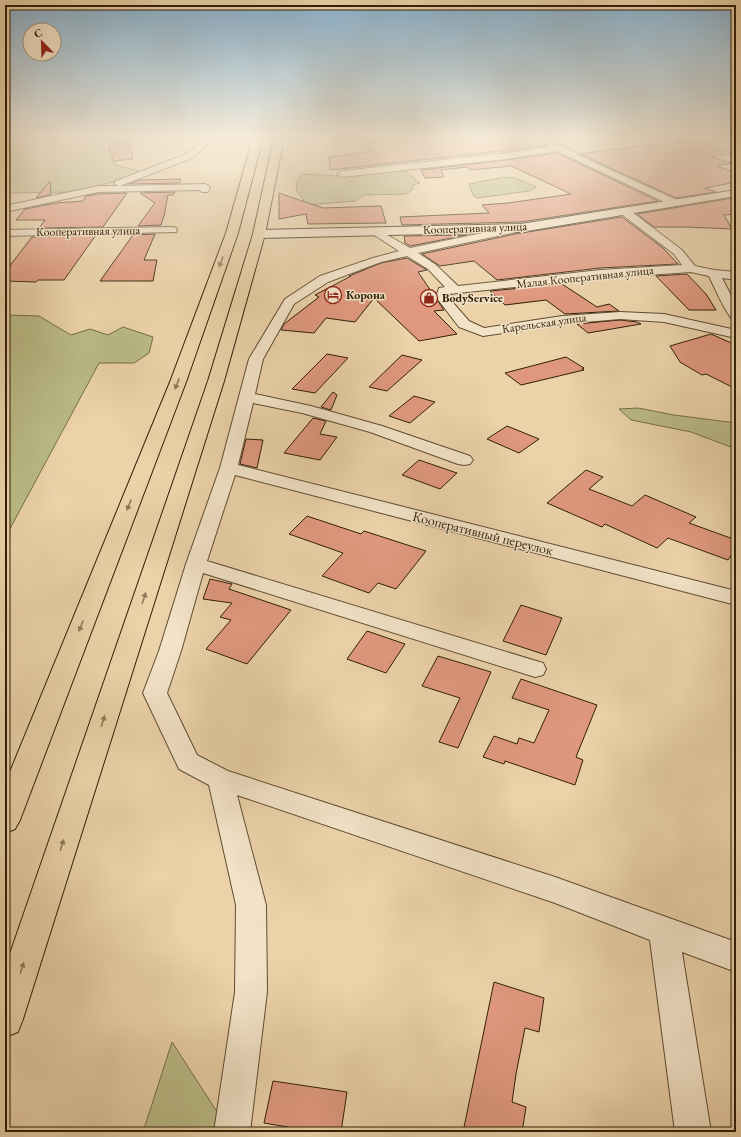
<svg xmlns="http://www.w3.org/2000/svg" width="741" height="1137" viewBox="0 0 741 1137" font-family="'EB Garamond',serif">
<rect width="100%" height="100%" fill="#ebd2a9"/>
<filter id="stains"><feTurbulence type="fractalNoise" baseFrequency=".005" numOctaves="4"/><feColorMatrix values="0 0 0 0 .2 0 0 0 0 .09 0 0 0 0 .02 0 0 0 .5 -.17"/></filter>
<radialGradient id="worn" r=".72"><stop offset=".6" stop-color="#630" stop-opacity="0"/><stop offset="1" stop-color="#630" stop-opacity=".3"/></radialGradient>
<!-- green -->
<path fill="#babb86" stroke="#756d46" d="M5,138H113L110,139L103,148L115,154V165L139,171L120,180L75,192L5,193Z
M402,169L420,183L413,185L412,190L406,194L363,195L356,201L306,205L302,197L297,192L296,183L302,174L340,176Z
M504,177L515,178L536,187L529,191L477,198L473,195L469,184Z
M5,315L39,316L71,335L90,329L108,335L123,327L153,337L149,353L134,363H99L5,538Z
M638,408L674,415L736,423V449L691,432L631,420L619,409Z
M172,1042L230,1132H143Z"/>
<!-- building -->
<path fill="#df987f" stroke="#301f07" d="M412,138H524L534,143H541L546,146L330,170L329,157L373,151L363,144Z
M695,140L731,153L711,157L732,163L717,166L736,173V182L705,188L716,192L676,198L580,154L650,145L653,147Z
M129,142L133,159L113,161L108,144Z
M557,153L658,201L521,222L402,225L400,217L489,213L482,205L508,203L571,194L511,166L471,170L467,167L441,170L444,177L425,178L421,170L506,160Z
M181,179L179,183L129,184L139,180Z
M50,181L51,194L36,198Z
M175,192L173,195H168L164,216L161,225L138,226L155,203L140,193Z
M127,193L103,227L39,228L45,220H16L25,209L56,203L83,201L86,196L98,194Z
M279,193L323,208L381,206L386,223L308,224L306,214L279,219Z
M733,198L736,199V214L724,215L732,229L687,227H654L637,214Z
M622,217L663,248L678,264L600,268L497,280L474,261L440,266L422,254L515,234Z
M155,234L144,260H157L153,281H100L133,235Z
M96,235L64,280H38L36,282L5,281V272L32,237Z
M467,235L410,246L405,243L404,236Z
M407,258L427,270L418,272L444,310L434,311L457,334L419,341L374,298L355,322L326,318L314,333L281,330L284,324L319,297L315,295L351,276H349L381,263Z
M687,274L706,294L716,310H689L656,276Z
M562,284L597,307L609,304L619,311L565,314L546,300L505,305L490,291Z
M620,320L637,322L641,324L588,333L577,324Z
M711,334L736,345V389L706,374L702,375L680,362L670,346Z
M327,354L348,358L315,393L292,389Z
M402,355L422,360L387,391L369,387Z
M566,357L584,368L582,369L584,370L521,385L505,373Z
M333,392L337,395L331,410L321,407Z
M414,396L435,402L410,423L389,416Z
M313,418L326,421L320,434L337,437L320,460L284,453Z
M507,426L539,439L519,453L487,439Z
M246,439L263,440L257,468L240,464Z
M419,460L457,473L440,489L402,475Z
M586,470L603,477L589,489L632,506L645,495L696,517L689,523L736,540V548L728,560L668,538L657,548L605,524L602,527L547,503Z
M307,516L361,534L364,531L426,551L396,589L378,583L369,593L322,576L343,553L289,534Z
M210,579L232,584L229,589L291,610L247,664L206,649L231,620L220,617L232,603L203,599Z
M521,605L562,618L546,655L503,641Z
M367,631L405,644L386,673L347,659Z
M438,656L491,672L458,748L439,742L460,698L422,686Z
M521,679L597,705L576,757L583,760L575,785L505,761L504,764L483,757L494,736L517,744L519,738L534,743L549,710L512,698Z
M494,982L544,998L539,1032L525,1028L516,1074L512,1102L526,1107L522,1132H463Z
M273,1081L347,1092L341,1132H317L264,1123Z"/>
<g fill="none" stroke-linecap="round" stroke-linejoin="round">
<!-- street casing -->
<g stroke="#5f4c30" stroke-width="2">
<path id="street" d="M206,138H214L192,158L120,186L205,184L210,187L208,192H202L200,190L98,192L5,212V206L98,186H118L114,183L116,181L186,154Z
M676,138H696L692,140L653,146L649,143L653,140Z
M544,140H550L593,162L679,201L680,203L675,206L671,205L557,151L506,159L342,177L337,174L342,171L506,153L550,147L543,142Z
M624,208L628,209L682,250L695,266L714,270L736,272V280L722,278L736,305V319L731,318C722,305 716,291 709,276L691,272L600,278L449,294L448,297L469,321L484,328L562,316L620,312L664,314L736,330V338L664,322L620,319L562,324L483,336L459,327L436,297L439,288L445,287L428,269L407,256L381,262L328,282L294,304L263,359L255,394L311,406L382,426L470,456L473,460L470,464L464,465L458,464L370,432L302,413L253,403L238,465L736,591V605L235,475L207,561L543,663L546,669L543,675L535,677L203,573L181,651L167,693L197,755L228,771L555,877L736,942V972L682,952L711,1132H675L650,940L555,903L237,795L266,905L267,992L250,1132H214L235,992L236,905L209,785L179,769L143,693L159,651L186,564L220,468L249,359L285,299L320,276L373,258L399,251L371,233L370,231L371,229L375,228L410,248L521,225L525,226L526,228L525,230L418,253L436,265L458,286L600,270L682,265L674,254L620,213L619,211Z
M172,227L176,228L177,230L176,232L5,236V230Z"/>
</g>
<!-- secondary casing -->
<g stroke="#301f07" stroke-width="2">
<path id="secondary" d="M736,190V196L521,232L259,238L255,237L253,234L255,231L259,230L521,224Z"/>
</g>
<!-- primary casing -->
<g stroke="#301f07" stroke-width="2">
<path id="primary" d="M253,138H263L238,233L186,382L20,820L15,829L5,833V784L170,382L226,233Z
M274,138H284L265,234L224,381L23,1019L18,1032L5,1037V968L208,381L253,234Z"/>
</g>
<!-- street -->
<use href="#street" fill="#f2e2c7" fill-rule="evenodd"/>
<!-- secondary -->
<use href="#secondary" fill="#f2e2c7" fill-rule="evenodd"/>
<!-- primary -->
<use href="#primary" fill="#ebd2a9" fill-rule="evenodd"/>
</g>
<!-- one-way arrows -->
<defs><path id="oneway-solid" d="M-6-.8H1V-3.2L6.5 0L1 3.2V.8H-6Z"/></defs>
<g fill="#8e7858">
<use href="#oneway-solid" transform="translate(221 262) rotate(110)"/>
<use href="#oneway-solid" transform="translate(177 384) rotate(111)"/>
<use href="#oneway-solid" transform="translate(129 505) rotate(112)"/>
<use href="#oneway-solid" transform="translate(144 598) rotate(-72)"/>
<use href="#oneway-solid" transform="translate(81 626) rotate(112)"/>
<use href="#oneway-solid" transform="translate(103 721) rotate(-72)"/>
<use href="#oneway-solid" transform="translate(62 845) rotate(-72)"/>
<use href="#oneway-solid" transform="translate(22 968) rotate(-72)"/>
</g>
<!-- sky -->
<linearGradient id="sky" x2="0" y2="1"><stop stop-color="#89b4d2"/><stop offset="0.46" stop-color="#f6ebd8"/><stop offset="1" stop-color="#f6ebd8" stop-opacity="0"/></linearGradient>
<rect width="741" height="297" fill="url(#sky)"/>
<!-- icons -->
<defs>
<g id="hotel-ring" transform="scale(0.9)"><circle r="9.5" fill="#f2e2c7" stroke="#8f2418" stroke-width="1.5"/><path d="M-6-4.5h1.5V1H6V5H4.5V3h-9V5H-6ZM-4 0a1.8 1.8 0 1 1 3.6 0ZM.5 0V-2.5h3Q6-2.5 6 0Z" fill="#8f2418"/></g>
<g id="shop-ring" transform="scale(0.9)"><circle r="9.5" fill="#f2e2c7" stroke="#8f2418" stroke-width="1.5"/><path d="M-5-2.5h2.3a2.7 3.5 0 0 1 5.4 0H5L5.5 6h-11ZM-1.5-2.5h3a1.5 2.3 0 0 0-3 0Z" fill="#8f2418"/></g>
</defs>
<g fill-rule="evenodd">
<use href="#hotel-ring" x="333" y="295"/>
<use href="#shop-ring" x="429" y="298"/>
</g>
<g text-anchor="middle" stroke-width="3" stroke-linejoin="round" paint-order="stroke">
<!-- far-street labels -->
<g font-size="12" fill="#301f07" stroke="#f2e2c7">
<text transform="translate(475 228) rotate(-2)" y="4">Кооперативная улица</text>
<text transform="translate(88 231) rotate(-1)" y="4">Кооперативная улица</text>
<text transform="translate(585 277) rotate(-6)" y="4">Малая Кооперативная улица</text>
<text transform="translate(544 323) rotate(-8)" y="4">Карельская улица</text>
</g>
<!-- far-poi labels -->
<g font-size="12" font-weight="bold" fill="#301f07" stroke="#f2e2c7" text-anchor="start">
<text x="346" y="299">Корона</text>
<text x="442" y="302">BodyService</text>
</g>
<!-- street labels -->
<g font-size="14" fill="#301f07" stroke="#f2e2c7">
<text transform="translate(483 533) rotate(14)" y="5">Кооперативный переулок</text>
</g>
</g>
<!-- margin -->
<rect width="741" height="1137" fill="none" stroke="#ebd2a9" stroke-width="20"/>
<rect x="6" y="6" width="729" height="1125" fill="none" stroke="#301f07" stroke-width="2"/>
<rect x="10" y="10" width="721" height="1117" fill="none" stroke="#301f07"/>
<!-- north arrow -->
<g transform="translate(42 42) rotate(337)"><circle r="19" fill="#f2e2c7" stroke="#a4947a"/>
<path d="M0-3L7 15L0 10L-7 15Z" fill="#8f2418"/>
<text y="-6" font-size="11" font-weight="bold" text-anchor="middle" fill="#301f07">С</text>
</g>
<rect width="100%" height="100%" filter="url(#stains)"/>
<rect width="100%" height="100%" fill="url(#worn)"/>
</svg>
